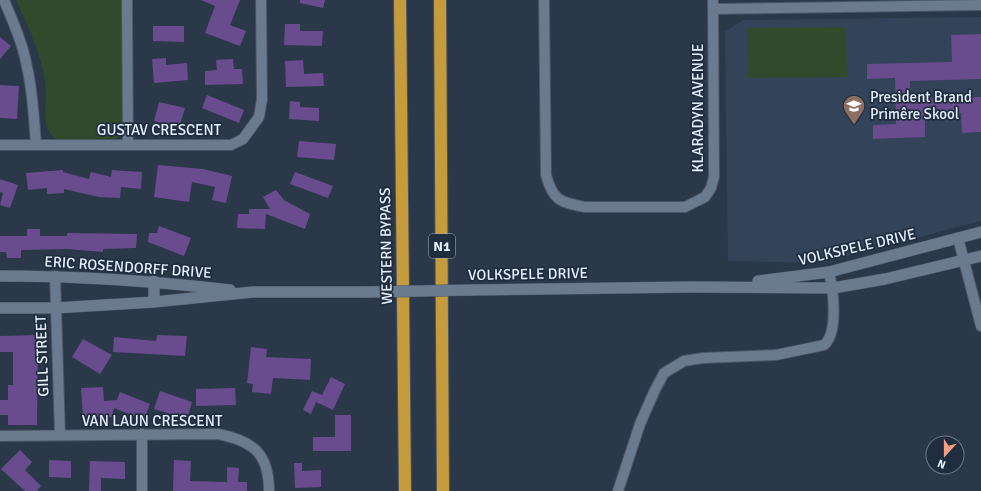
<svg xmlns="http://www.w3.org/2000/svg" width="981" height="491" viewBox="0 0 981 491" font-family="Signika,sans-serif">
<rect width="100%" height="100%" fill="#2a384a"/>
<!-- built -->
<path fill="#32435a" d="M981,17V221L821,263L728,261L725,32L743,20Z"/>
<!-- park -->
<path fill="#304b2b" d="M16,0H125L123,134L116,139H56C41,129 46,107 46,91C44,58 29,30 16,0Z
M846,27L847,77L748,78L747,28Z"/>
<!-- building -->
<path fill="#684c8d" d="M201,0H240L230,25L246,31L240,46L205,33L215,6Z
M300,0H325L323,8L300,3Z
M285,24H300V31H323L322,46L284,45Z
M153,26H184V42L153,41Z
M981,34V79L910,81V99L981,97V132L962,133L961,113L925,114V137L873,139V125L896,124L895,78L867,79V64L952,62L951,35Z
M0,37L11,46L0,59Z
M166,58V65L187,63L188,80L154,83L152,59Z
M233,59L234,69H242L243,84L205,85V71L217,70L216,60Z
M303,60L304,74L323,73L324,86L286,87L285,61Z
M0,85L19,86L17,119L0,118Z
M207,95L244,110L239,123L202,108Z
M290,101L300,102V107L319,108V121L289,119Z
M159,102L185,108L179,128L154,121Z
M299,141L336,144L334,160L297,157Z
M158,165L203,169L232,176L226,203L212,200L215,187L192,182L189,202L154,197Z
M63,170V172L89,179L91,172L111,177L112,170L142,172L141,189L121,187L120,198L99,197L64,189V193L47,194V188L28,190L26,173Z
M295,172L333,186L328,198L290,184Z
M0,179L18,185L10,208L0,205L3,193L0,192Z
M276,190L284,200L310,214L305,229L266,214L265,229L237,228L238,214H249V209H270L263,197Z
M159,226L191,238L184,256L148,242L149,233H157Z
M27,229H40V236H67V233L137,234L136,248L103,249V252L67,249L21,250V258H7L6,252H0V236H27Z
M38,335L37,425H8V415H0V400H8V385H13V352H0V336Z
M157,335L187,336L185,356L113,352L114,337L156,341Z
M83,339L112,355L100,374L72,357Z
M251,347L267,349L266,357L311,359L310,380L273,378L271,394L252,392L253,384L247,383Z
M331,377L345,384L333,410L316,402L311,414L303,410L312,391L322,395Z
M103,387L104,401L117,400L120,392L150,404L144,420L114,408L112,417L83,418L81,388Z
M235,388L236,405L196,406V389Z
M160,391L192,402L187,419L154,409Z
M335,415H351V451H313V437H335Z
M20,450L32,462L25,470L41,486L37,491H25L1,469Z
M49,460L71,461V478L49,477Z
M174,460L191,461L190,481L227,482V467L239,468L238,482H247V491H173Z
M90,461L125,462V479L101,478V491H89Z
M294,463H302V471L321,470V487L295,488Z"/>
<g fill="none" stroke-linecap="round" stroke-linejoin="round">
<!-- minor casing -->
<g stroke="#495565" stroke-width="12">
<path id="minor" d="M4,0C13,22 23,44 27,67C33,93 34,119 36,145
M127,0L128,145
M544,0L546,175C553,201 560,202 585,207H685L705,197L711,188L714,177L713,0
M713,9L981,5
M0,145H231L243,139L259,117L262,99L261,0
M958,238L981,326
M55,276L60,435
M142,434V491
M0,436L218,434C253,441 269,453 269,491
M618,491L640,424L654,392L664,373L684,361L703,358L776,355L824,345C839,332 833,289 829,272"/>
</g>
<!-- tertiary casing -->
<g stroke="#495565" stroke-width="12">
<path id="tertiary" d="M0,276C77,276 154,281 230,290
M154,281V302
M758,281L829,272L981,232
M472,290L690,287L833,288L885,279L981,256
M0,308H55L154,302L253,292H368"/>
</g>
<!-- motorway casing -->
<g stroke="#495565" stroke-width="14">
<path id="motorway" d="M400,0L405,491
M440,0L443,491"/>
</g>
<!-- minor -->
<use href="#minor" stroke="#6a7a8f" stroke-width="10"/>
<!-- tertiary -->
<use href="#tertiary" stroke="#6a7a8f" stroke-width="11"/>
<!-- motorway -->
<use href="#motorway" stroke="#c69b3c" stroke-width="12"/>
<!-- tertiary-bridge casing -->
<g stroke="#495565" stroke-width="12" stroke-linecap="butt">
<path id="tertiary-bridge" d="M368,292L472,290"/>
</g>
<!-- tertiary-bridge -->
<use href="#tertiary-bridge" stroke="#6a7a8f" stroke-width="11"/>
</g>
<!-- icons -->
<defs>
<g id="school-pin" transform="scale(1.15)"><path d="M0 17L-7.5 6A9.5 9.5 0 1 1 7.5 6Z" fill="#8d6e63" stroke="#202d3f"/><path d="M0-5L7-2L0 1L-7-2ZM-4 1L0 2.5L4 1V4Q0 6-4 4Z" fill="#fff"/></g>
</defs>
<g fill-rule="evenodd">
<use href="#school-pin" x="854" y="106"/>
</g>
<g text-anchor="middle" stroke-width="3.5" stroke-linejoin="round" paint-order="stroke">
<!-- shield labels -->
<rect fill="#202d3f" stroke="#abb5c3" stroke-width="1" x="429" y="234" width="26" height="24" rx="3"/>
<g font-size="14" font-weight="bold" fill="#e6effb">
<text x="442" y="251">N1</text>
</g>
<!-- poi labels -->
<g font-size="15" fill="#e6effb" stroke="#202d3f" text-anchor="start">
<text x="870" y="102">President Brand<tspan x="870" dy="17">Primêre Skool</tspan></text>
</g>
<!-- street labels -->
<g font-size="15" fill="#e6effb" stroke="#202d3f">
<text transform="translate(698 108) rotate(-90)" y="5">KLARADYN AVENUE</text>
<text x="159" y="135">GUSTAV CRESCENT</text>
<text transform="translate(386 246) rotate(-91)" y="5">WESTERN BYPASS</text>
<text transform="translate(857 247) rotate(-13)" y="5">VOLKSPELE DRIVE</text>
<text transform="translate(128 267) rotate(4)" y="5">ERIC ROSENDORFF DRIVE</text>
<text transform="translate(528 274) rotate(-1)" y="5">VOLKSPELE DRIVE</text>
<text transform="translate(42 356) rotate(-92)" y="5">GILL STREET</text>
<text x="152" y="426">VAN LAUN CRESCENT</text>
</g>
</g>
<!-- north arrow -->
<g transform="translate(945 455) rotate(201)"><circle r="19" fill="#202d3f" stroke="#6f7b8a"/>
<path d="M0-3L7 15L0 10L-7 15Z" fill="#f2a07f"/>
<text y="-6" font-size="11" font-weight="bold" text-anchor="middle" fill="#e6effb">N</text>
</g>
</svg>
